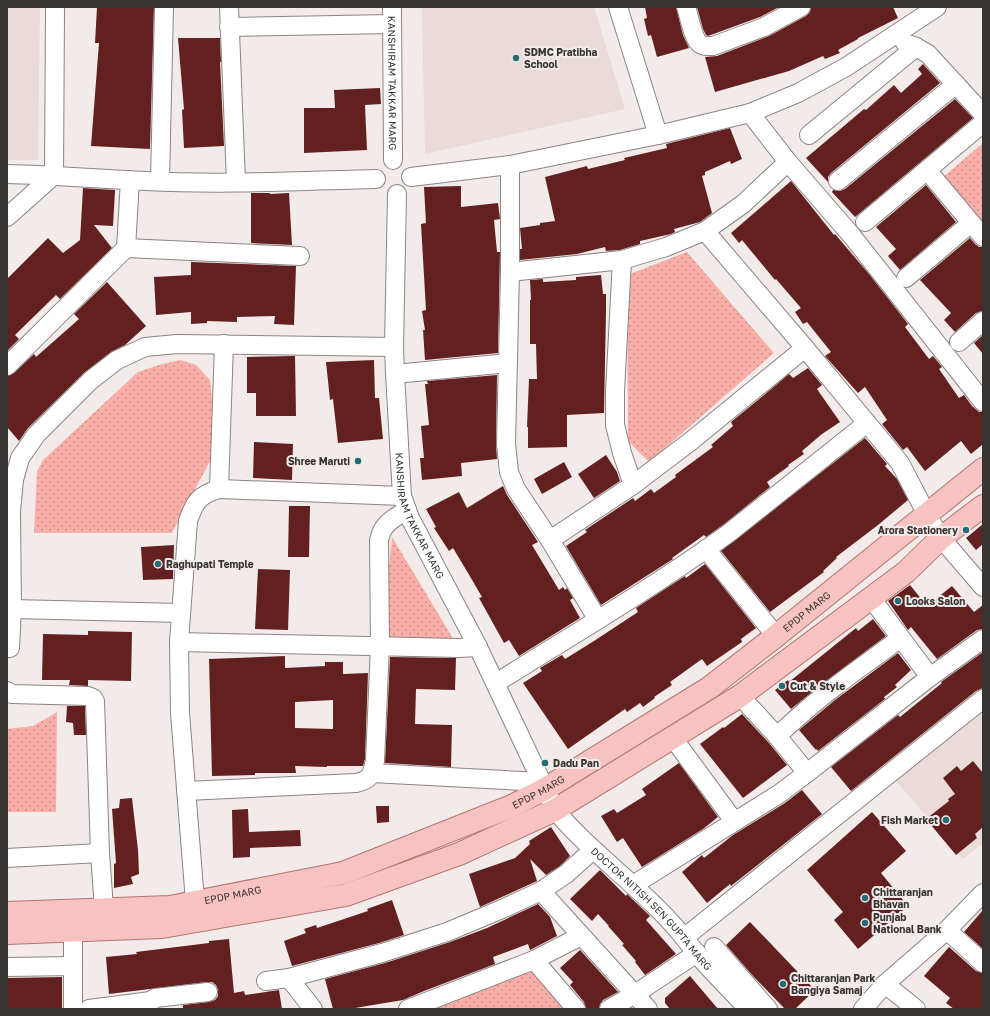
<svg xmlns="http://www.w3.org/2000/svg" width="990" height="1016" viewBox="0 0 990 1016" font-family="'Golos Text',sans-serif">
<defs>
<pattern id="park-dots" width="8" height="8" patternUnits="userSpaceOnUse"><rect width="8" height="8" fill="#f9aea8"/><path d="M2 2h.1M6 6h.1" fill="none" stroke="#ca8e89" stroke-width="1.8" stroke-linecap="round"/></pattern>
</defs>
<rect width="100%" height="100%" fill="#f3ebea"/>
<!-- built -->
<path fill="#eadad8" d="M7,7H40L38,160H7Z
M422,7H594L625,109L425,154Z
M983,707V843L963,859L895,780Z"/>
<!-- park -->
<path fill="url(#park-dots)" d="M983,143V224L943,177Z
M687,252L774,353L649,462L628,441L627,275Z
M180,360L196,365L210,380L217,448L172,533H34L37,472L43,460L138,372L159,365Z
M392,537L454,640L382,638Z
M57,712L56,812H7V729L33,726Z
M531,970L563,1009H428Z"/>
<!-- building -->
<path fill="#632020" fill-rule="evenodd" d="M97,7H154L150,149L91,146L99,43H95Z
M645,7H676L683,35L689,48L657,57L651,35L648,36L644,19L647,18Z
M697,7H779L760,17L708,36L706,35L703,29Z
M811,7H893L898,18L858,38V39L838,50L840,53L825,59L823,56L789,71L715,92L705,57L717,56L769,36L806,16L810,12Z
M178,38H220L221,62H220L224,146L184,148L182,110L184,109Z
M923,64L940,83L831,173L828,177V182L806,158L864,109L866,110L894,85L901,93L922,74L918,69Z
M380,88L381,104L365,105L367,150L304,153V108H335L334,90Z
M955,99L973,118L855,217L832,192L833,190L840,191L845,189Z
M730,128L742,159L731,164L730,161L705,172V175L702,176L712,213L700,222L674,229L675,232L671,234L640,241V244L620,250L606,251L605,247L577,254L520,260V249H522L520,228L540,225V223L555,221L545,177L587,166L588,169L625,160L624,158L667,148L666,144Z
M791,181L834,235L835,234L869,274L908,324L905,327L929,359L933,356L942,367L939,369L959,398L964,395L972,406L979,412H983V444L971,454L961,441L925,471L907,447L903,450L882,424L887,420L865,387L858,393L825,356L831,352L807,322L803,324L795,312L801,308L776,279L775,280L742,240L739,243L731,233Z
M926,185L956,222L900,270L888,256L896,249L876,227Z
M461,186V207L498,203L500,219L494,220L497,252H500L498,353L425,360L423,330H425L422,311L426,310L421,224L426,223L424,187Z
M83,188L115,190L113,226L94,225L112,248L60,299L56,295L15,335L19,339L7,351V279L48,238L63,253L80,240Z
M251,193H270V194L289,193L292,245L251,243Z
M970,238L975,244L979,247H983V311L976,313L955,332L944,320L951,313L920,280Z
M191,262L296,266L294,325L274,324L275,316L237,317V322L207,321V323L191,324V312L156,315L154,277L191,275Z
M601,275L603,294H606V311L604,413L567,415V447L528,448V427H527L529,379H537L536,344H530V300H531L530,280L543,279V282L576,280V277Z
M107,282L146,326L125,345L111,352L84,373L28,428L19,441L7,427V376L14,373L34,354L36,357L79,319L74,314Z
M983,335V354L974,343Z
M295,356L296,416H256V393H247V357Z
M374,360L375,398H379L383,439L338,443L333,399L330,400L326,362Z
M808,368L822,385L817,389L840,422L822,434L802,451L804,454L788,465L789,466L767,482L770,487L723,525L706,537L704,535L672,558L673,559L601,605L566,546L587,532L585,530L633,498L635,501L651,489L654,493L676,477L675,475L713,447L711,445L733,426L731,422L758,400L789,374L793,378Z
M497,375L496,444L497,459L461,463L462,476L422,480L420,458H424L421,426L429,425L425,384H428L427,381Z
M865,438L887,464L885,466L897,479L908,500L878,525L836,557L837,558L823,571L824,572L770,612L721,551Z
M254,442L293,444L292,480L253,478Z
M606,455L617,472L620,481L594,498L578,474Z
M564,462L572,477L542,494L534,479Z
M503,486L507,495L538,542L532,545L559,590L563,587L565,590L567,588L573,598L570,600L580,618L519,656L509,640L504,643L479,598L482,597L468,573L453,548L449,551L434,528L436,527L426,509L459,492L467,508Z
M289,506H310L309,557H288Z
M983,524V544L976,550L966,538Z
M174,545L173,579L143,580L141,547Z
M705,564L756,628L741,639L742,642L707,666L702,659L670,682L672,685L654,697L655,698L643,707L640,703L627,712L625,709L568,749L523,683L542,671L540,668L562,655L565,659L594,641L638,612L636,608L685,576L686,578Z
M258,569L290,570L288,630L255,629Z
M910,585L927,606L952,586L974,612L983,605V629L977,630L937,659L911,627L908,630L888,601Z
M873,619L886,636L822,684L791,709L775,690L788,680L789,682L856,628L858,631Z
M88,631L132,632L131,681L88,680V686L69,685L70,680H42L43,634L88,635Z
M983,652V688L976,691L851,791L831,767L898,715L900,717L942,683L941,682Z
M898,653L911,670L895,685L897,687L884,697L885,699L818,751L817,749L816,750L799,730L835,700Z
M285,656V668L325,666V662H343V674L368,673L365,759L363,766H327V767L295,766L296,773H255V775L212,776L209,659ZM333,700V729L295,728V702Z
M390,657L456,658L455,690L416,689L415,724L452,725L451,767L385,763Z
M67,706H85L86,735H74L73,723L66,722Z
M742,714L769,743L787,765L743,798L700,744L723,727L724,728Z
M973,761L983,773V827L975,834L977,838L956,855L926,819L949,801L948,799L955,794L943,778L957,766L961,771Z
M679,763L718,817L703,829L642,867L623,838L617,842L601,816L614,809L617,813L646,795L642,789Z
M802,790L822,814L731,886L730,884L707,903L682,872L702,855L704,858L733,835L785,803Z
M132,798L138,850L139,874L131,877L133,884L114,888V864L116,863L112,809L119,808L120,799Z
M376,806H389V822L377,823Z
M248,809L249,832L300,830L301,846L250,848V857L233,858L232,810Z
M872,812L906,851L881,873L908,906L858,949L834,920L843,912L807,870Z
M551,827L570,856L560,866L546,875L530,859L537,881L480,907L469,874L515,858L530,844L529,841Z
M600,870L626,896L627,894L650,916L646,920L676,954L645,975L635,962L636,961L622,945L624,944L608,926L609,925H608L598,914L592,921L570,899Z
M392,900L404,935L379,943L292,966L284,941L306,933L304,929L316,925L317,928L368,911L367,909Z
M538,904L550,917L557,936L530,950L528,944L493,957L495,964L424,991L403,1000L349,1009H333L325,979L385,963L450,942L487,928Z
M983,910V949L964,932Z
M750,922L815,990L795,1009H785L753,976L726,945Z
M229,939L234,993L244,991L245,995L279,990L282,1009H183V1005L209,1002L215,1000L218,996V990L216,985L212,982H207L109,994L106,957L137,954L136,952L209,943V941Z
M949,947L976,971L983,973V1009H954L946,1003L950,998L924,976Z
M580,950L618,992L603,1000L600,1004L599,1009H586L584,1002L570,985L573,982L560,968Z
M690,976L718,1009H670L665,1003V998Z
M62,977V1009H7V978Z"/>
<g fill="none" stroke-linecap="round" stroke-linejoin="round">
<!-- minor casing -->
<g stroke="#8b8483" stroke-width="20">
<g id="minor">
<path d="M229,7L236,182"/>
<path id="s1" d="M392,7L393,160"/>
<path d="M618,7L658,135"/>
<path d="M686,7C689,15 693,39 700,44C703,47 709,46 713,46L764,27L801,7"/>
<path d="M229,27L391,24"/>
<path d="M905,43L916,47L928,54L983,114"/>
<path d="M750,113L788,162L852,236L983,402"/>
<path d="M809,135L916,47"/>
<path d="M510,165V272L506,444L509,472L516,489L550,540L598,620"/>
<path d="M927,170L983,237"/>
<path d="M7,174C53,175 100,179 146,181C222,185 299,181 376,179"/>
<path d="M411,177L510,165L658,135L750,113L798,93L846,67L937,7"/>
<path d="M160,181L164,7"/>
<path d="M838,181L956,84"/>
<path id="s2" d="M397,194L394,347L395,374L402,496L410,518L478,647L555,810C585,846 623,874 656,907C671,921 684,937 696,953C712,972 731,990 748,1009"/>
<path d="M7,217L54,175L55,7"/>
<path d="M865,222L983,123"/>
<path d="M705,231L805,348L900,463L927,515L941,538L983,587"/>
<path d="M126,248L130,180"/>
<path d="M622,260L615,391V425L622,453L633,485"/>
<path d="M510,272L622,260L666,247L705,231L743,204L788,162"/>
<path d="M906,278L971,223"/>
<path d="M959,342L983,321"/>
<path d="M7,366L126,248L300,256"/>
<path d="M395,374L508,363"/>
<path d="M219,489L224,344"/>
<path d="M550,540L633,485L691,441L805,348"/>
<path d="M706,549L776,636"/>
<path d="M871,598L930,677"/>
<path d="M12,609L181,613"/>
<path d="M179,642L459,648L478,647"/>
<path d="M7,648H10L12,609L11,511L14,480L20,458L36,435L91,380L117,360L145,347L177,344L394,347"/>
<path d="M496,683C574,634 654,587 729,533L867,423"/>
<path d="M7,691L12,694L88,696L93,698L95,701L100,853L7,858"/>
<path d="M740,696L777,736L807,773"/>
<path d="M777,736C796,719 815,701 836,686C857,669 879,655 900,638"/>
<path d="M673,738L734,821"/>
<path d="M372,773L542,782"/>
<path d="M186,791L356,783C372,779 371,775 375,761L380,645L379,541C382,523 393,519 407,510"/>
<path d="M100,853L104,909"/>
<path d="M633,885L779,794L807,773L930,677L983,639"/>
<path d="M541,891L648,1009"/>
<path d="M196,914L180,713L179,642L188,521C195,501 199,495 219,489L402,496"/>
<path d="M73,918V1009"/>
<path d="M947,930L983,963"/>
<path d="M685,937L983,699"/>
<path d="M714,947L768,1009"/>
<path d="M534,960L581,936"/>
<path d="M7,967L73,966"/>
<path d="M289,978L313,1009"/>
<path d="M266,981L289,978L382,953L447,932L502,909L541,891L566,874L593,850"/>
<path d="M885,984L916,1009"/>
<path d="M89,1009L151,1001"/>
<path d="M147,1009L151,1001L155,998L208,992"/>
<path d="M408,1009L534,960L576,1009"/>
<path d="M609,1009L635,994L697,953"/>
<path d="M863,1009L885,984L947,930L983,893"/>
</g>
</g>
<!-- major casing -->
<g stroke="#b07672" stroke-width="24">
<g id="major">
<path id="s3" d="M7,913L170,907L343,873L512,806L545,789L709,688L776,636L983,469"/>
<path d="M7,933L162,927L346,895L459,854L555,810L740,696L906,572L941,538L983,506"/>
</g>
</g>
<!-- minor -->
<use href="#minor" stroke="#fff" stroke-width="18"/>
<!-- major -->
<use href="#major" stroke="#f7c2bf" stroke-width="22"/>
</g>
<!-- markers -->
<g fill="#226d74" stroke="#f3ebea" stroke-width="1.5">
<circle cx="516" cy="58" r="4"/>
<circle cx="358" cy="461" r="4"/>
<circle cx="966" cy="530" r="4"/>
<circle cx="158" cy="564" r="4"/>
<circle cx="898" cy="601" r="4"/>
<circle cx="782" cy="686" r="4"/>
<circle cx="545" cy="763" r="4"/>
<circle cx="946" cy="820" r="4"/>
<circle cx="865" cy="898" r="4"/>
<circle cx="865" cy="923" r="4"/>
<circle cx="783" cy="984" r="4"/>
</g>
<g text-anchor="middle" stroke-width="4" stroke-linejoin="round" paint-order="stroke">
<!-- poi labels -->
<g font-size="10" font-weight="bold" fill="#363333" stroke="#f3ebea" text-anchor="start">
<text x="524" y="56">SDMC Pratibha<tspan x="524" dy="12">School</tspan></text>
<text x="350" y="465" text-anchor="end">Shree Maruti</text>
<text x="958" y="534" text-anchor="end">Arora Stationery</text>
<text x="166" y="568">Raghupati Temple</text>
<text x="906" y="605">Looks Salon</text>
<text x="790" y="690">Cut &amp; Style</text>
<text x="553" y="767">Dadu Pan</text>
<text x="938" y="824" text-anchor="end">Fish Market</text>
<text x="873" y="896">Chittaranjan<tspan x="873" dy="12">Bhavan</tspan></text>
<text x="873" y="921">Punjab<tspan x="873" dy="12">National Bank</tspan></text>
<text x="791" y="982">Chittaranjan Park<tspan x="791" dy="12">Bangiya Samaj</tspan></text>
</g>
<!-- street labels -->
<g font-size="10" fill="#363333" stroke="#f3ebea">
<text dy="4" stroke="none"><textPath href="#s1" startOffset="76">KANSHIRAM TAKKAR MARG</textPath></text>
<text dy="4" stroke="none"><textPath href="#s2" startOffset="326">KANSHIRAM TAKKAR MARG</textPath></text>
<text dy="4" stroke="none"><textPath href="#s3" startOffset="875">EPDP MARG</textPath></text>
<text dy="4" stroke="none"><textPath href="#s3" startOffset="551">EPDP MARG</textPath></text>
<text dy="4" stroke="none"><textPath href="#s3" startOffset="227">EPDP MARG</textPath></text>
<text dy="4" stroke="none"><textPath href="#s2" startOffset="790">DOCTOR NITISH SEN GUPTA MARG</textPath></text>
</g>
</g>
<!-- border -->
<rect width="990" height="1016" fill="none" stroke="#363333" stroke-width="16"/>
</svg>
